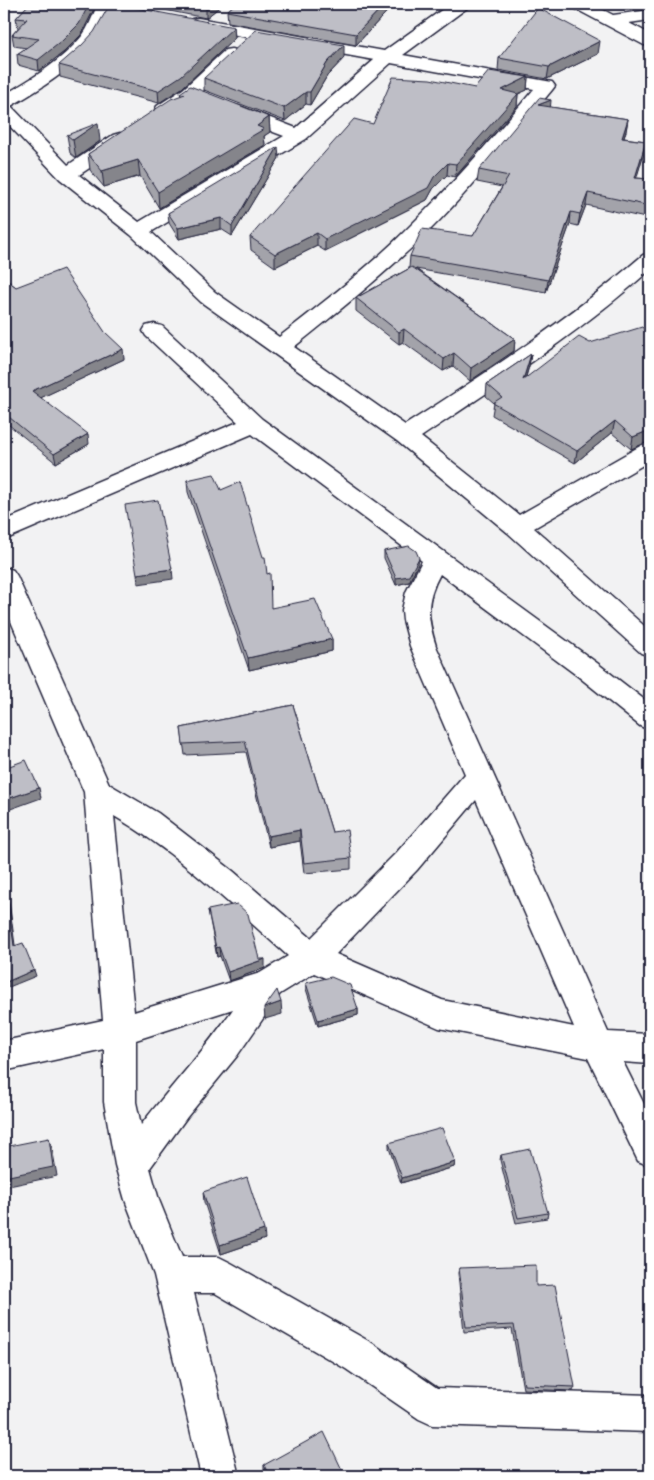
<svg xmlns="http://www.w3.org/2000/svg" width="654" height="1480" viewBox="0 0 654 1480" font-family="'Architects Daughter',sans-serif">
<rect width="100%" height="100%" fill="#f2f2f3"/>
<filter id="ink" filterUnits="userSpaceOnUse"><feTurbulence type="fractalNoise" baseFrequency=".02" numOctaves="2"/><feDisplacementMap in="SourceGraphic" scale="10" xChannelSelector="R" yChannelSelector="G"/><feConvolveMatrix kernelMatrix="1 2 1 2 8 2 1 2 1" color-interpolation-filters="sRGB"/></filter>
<g filter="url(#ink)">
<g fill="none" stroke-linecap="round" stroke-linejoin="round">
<!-- minor casing -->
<g stroke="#22223b" stroke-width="3">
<path id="minor" d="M91,4H124L152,9L155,13L152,17L146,18L111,11C93,57 52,82 11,106L68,165L113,135L120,133L127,135L129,139L127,143L79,175L139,222L284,136L228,115L226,111L228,107L235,105L242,107L296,128L374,60L198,28L192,27L189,23L192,19L198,18L384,51L450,4H469L467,8L403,55L552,82L555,86L552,90C512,138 472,188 427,233C385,274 339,311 294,347L405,425C488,372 569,319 643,255L650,253V270C579,333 500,384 421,437L519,515L642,445L650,443V461L534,528L650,631V656L641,653L508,533L397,441L201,302L131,235L60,179L4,120V95C31,79 62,61 82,36C88,28 92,18 96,8ZM391,63L534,89C495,135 456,181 413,223C372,265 325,301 279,337L215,292L151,232L306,139Z
M572,4H592L613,15L650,10V20L629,23L650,34V46L644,45L574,8Z
M231,49L237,50L240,54L237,58C221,73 180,120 157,114L155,110L157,106L183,89L225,50Z
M154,324L162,326L262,419L597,663L650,704V730L640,726L579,677L440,574C425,601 427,617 436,646L608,1032L650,1034V1064L623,1062L650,1116V1166L638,1161L588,1058L439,1028L314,973L280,994L237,1056L187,1117L150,1168L159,1200L182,1257H219L231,1263L372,1343L437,1388L650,1395V1432L432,1425L419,1419L346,1369L215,1293H194L239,1476H201L154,1275L125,1200L115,1165L104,1102V1049L4,1071V1041L103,1020L84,792L4,605V567L13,570L17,576L109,784L158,813L233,871L311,938L397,852L465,774L410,646L403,620L402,610L406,592L422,561L252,434L4,540V521L238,422L146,336L143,331L146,326ZM476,800L574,1027L442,1000L336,954L417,870ZM114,816C178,853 233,907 288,956L260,973L134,1012ZM233,1009C205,1050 171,1086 141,1125L136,1102V1040Z"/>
</g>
<!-- minor -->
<use href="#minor" fill="#fff" fill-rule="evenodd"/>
</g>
<!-- wall -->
<path fill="#a3a3aa" stroke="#22223b" d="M29,4H93L94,9L81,35L64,52L39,71L18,65L17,54L26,48L14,46L12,35L18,28L16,18Z
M133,4H223L206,18Z
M235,4H394L356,45L228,22L227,11Z
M641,4H650V7L644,8Z
M234,27L235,38L182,88L159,103L60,77L59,65Z
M598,54L547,79L498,70L499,58Z
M344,58L327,76L310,105L306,104L285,121L204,90V78Z
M528,77L527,90L518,94L517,106L455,177L447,175L433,189L427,200L325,251L317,246L275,267L251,250L250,237L373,124L475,88Z
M180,93L269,117L270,132L264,136L265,145L159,208L140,176L104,187L90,170L88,154L181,96Z
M550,107L628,119L626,131L624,138L646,141L644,153L636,178L650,179V219L586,205L578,226L570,224L546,292L416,269L515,339L514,351L470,381L453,366L443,371L403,342L399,344L356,311V298L410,268H409L410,256L473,236L502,187L477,182L479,170Z
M67,135L100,141L76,158L70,153Z
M279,158L232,236L221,229L179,239L169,223L168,213Z
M4,278L16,287L105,332L124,359L40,398L89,444L56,463L4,421Z
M650,335V442V441L631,449L612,433L575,463L492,415L494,403L486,396L487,384L531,354L529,366L526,377Z
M187,480L271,608L332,639V651L249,670L188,492Z
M384,551L418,564L409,582L396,585L384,558Z
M293,705L332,832L351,858V869L304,873L300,841L269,847L246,752L185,755L181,728Z
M208,910L265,968L229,981L220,956L217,957Z
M306,983L358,1009V1015L318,1026L306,989Z
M389,1143L455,1162L454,1167L401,1183L389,1148Z
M501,1155L548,1213L547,1218L516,1223L500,1160Z
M203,1192L265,1239L221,1254L204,1202Z
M459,1268L536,1286L575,1387L573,1391L523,1389L512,1329L464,1332L458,1273Z
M264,1465L345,1476H267L264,1472Z"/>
<!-- shaded-wall -->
<path fill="#85858b" stroke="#22223b" d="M89,4H93L94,9L81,35L64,52L39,71L38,60Z
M210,4H223L206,18V7Z
M385,4H394L356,45V34Z
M645,4H650V7L644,8Z
M234,27L235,38L182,88L159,103L158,91Z
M600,41L598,54L547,79L549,67Z
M344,45V58L327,76L310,105V92L327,63Z
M528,77L527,90L518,94L517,106L455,177L456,164L502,90Z
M306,92V104L285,121L284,108Z
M551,100L550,112L538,105Z
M269,117L270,132L264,136L265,145L159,208L158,192L257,126Z
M628,119L626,131L620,150L622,138Z
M98,123L100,141L76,158L73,140Z
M646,141L644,153L633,190L635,178Z
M278,147L279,158L232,236V226Z
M138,160L140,176L104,187L102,171Z
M448,163L447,175L433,189L427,200L325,251V239L434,177Z
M588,193L586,205L578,226L580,214Z
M571,212L570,224L546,292L548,280Z
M221,218V229L179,239L178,228Z
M317,233V246L275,267V254Z
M404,329L403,342L399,344V332Z
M515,339L514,351L470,381L471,368Z
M123,349L124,359L34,401L32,391Z
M454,353L453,366L443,371L444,359Z
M531,354L529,366L521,392L523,380Z
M615,421L612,433L575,463L577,451Z
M650,430V441L631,449L633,437Z
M88,434L89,444L56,463L54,454Z
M419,558L418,564L409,582L396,585V578Z
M172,569L173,579L138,584L137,574Z
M332,639V651L249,670L248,658Z
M39,788L41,798L5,811L7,817L4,818V800Z
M300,830V841L269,847L268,836Z
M5,880L7,887L16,952L14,946Z
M219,947L220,956L217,957L216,948Z
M265,959V968L229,981L228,972Z
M34,970L36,976L4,989V983Z
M281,1002L282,1014L265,1019L264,1008Z
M358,1009V1015L318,1026V1020Z
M49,1138L52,1147L57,1176L4,1187V1177Z
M455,1162L454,1167L401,1183L402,1178Z
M264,1230L265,1239L221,1254L220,1245Z"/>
<!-- building -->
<path fill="#bebec6" stroke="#22223b" d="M29,4H89L79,24L62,41L38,60L17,54L39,39L12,35L27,19L16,18Z
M110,4H116L234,27L181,76L158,91L59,65L82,45L94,32Z
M188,4H210L206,7Z
M235,4H385L356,34L227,11Z
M538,8L600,41L549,67L499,58Z
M256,30L344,45L327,63L310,92H306L284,108L204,78Z
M489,71L528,77L502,90L518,94L456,164L448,163L434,177L428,188L325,239L317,233L275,254L250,237L354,119L373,124L393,77L430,79L475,88Z
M190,86L269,117L257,126L264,129L158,192L138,160L102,171L88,154L171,99L185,94L180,93Z
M539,98L551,100L538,105L628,119L622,138L646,141L635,178L650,179V206L588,193L580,214L571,212L548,280L410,256L422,229L473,236L509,176L479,170Z
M98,123L73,140L67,135Z
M278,147L232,226L221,218L178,228L168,213Z
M412,267L515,339L471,368L454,353L444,359L404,329L399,332L356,298Z
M63,269L105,332L123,349L32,391L88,434L54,454L4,413V359H7L4,355V278L16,287Z
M642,327L650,335V430L633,437L615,421L577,451L493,403L502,397L487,384L531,354L523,380L579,337L590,343Z
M214,474L221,490L240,482L263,557H265L267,574L270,573L271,608L315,599L332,639L248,658L187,480Z
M158,500L172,569L137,574L125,505Z
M409,546L416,551L419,558L409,576L396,578L384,551Z
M293,705L332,832L347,830L351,858L304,863L300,830L268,836L245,741L183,744L181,728Z
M26,760L39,788L4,800V768Z
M4,880H5L14,946L23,943L34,970L4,983Z
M237,904L248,914L259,959H265L228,972L219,947L216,948L208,910Z
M331,977L350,985L358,1009L318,1020L306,983Z
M277,990L281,1002L264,1008Z
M442,1128L455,1162L402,1178L389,1143Z
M49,1138L53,1167L4,1177V1147Z
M530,1149L548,1213L518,1218L501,1155Z
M247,1177L264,1230L220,1245L203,1192Z
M536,1265V1286L555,1285L575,1387L524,1385L514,1325L466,1327L459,1268Z
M324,1432L345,1476H269L264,1465Z"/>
</g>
<!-- margin -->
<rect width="654" height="1480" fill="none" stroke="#fff" stroke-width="20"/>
<rect x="10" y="10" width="634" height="1460" fill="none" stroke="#22223b" stroke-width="2" filter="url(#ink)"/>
</svg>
